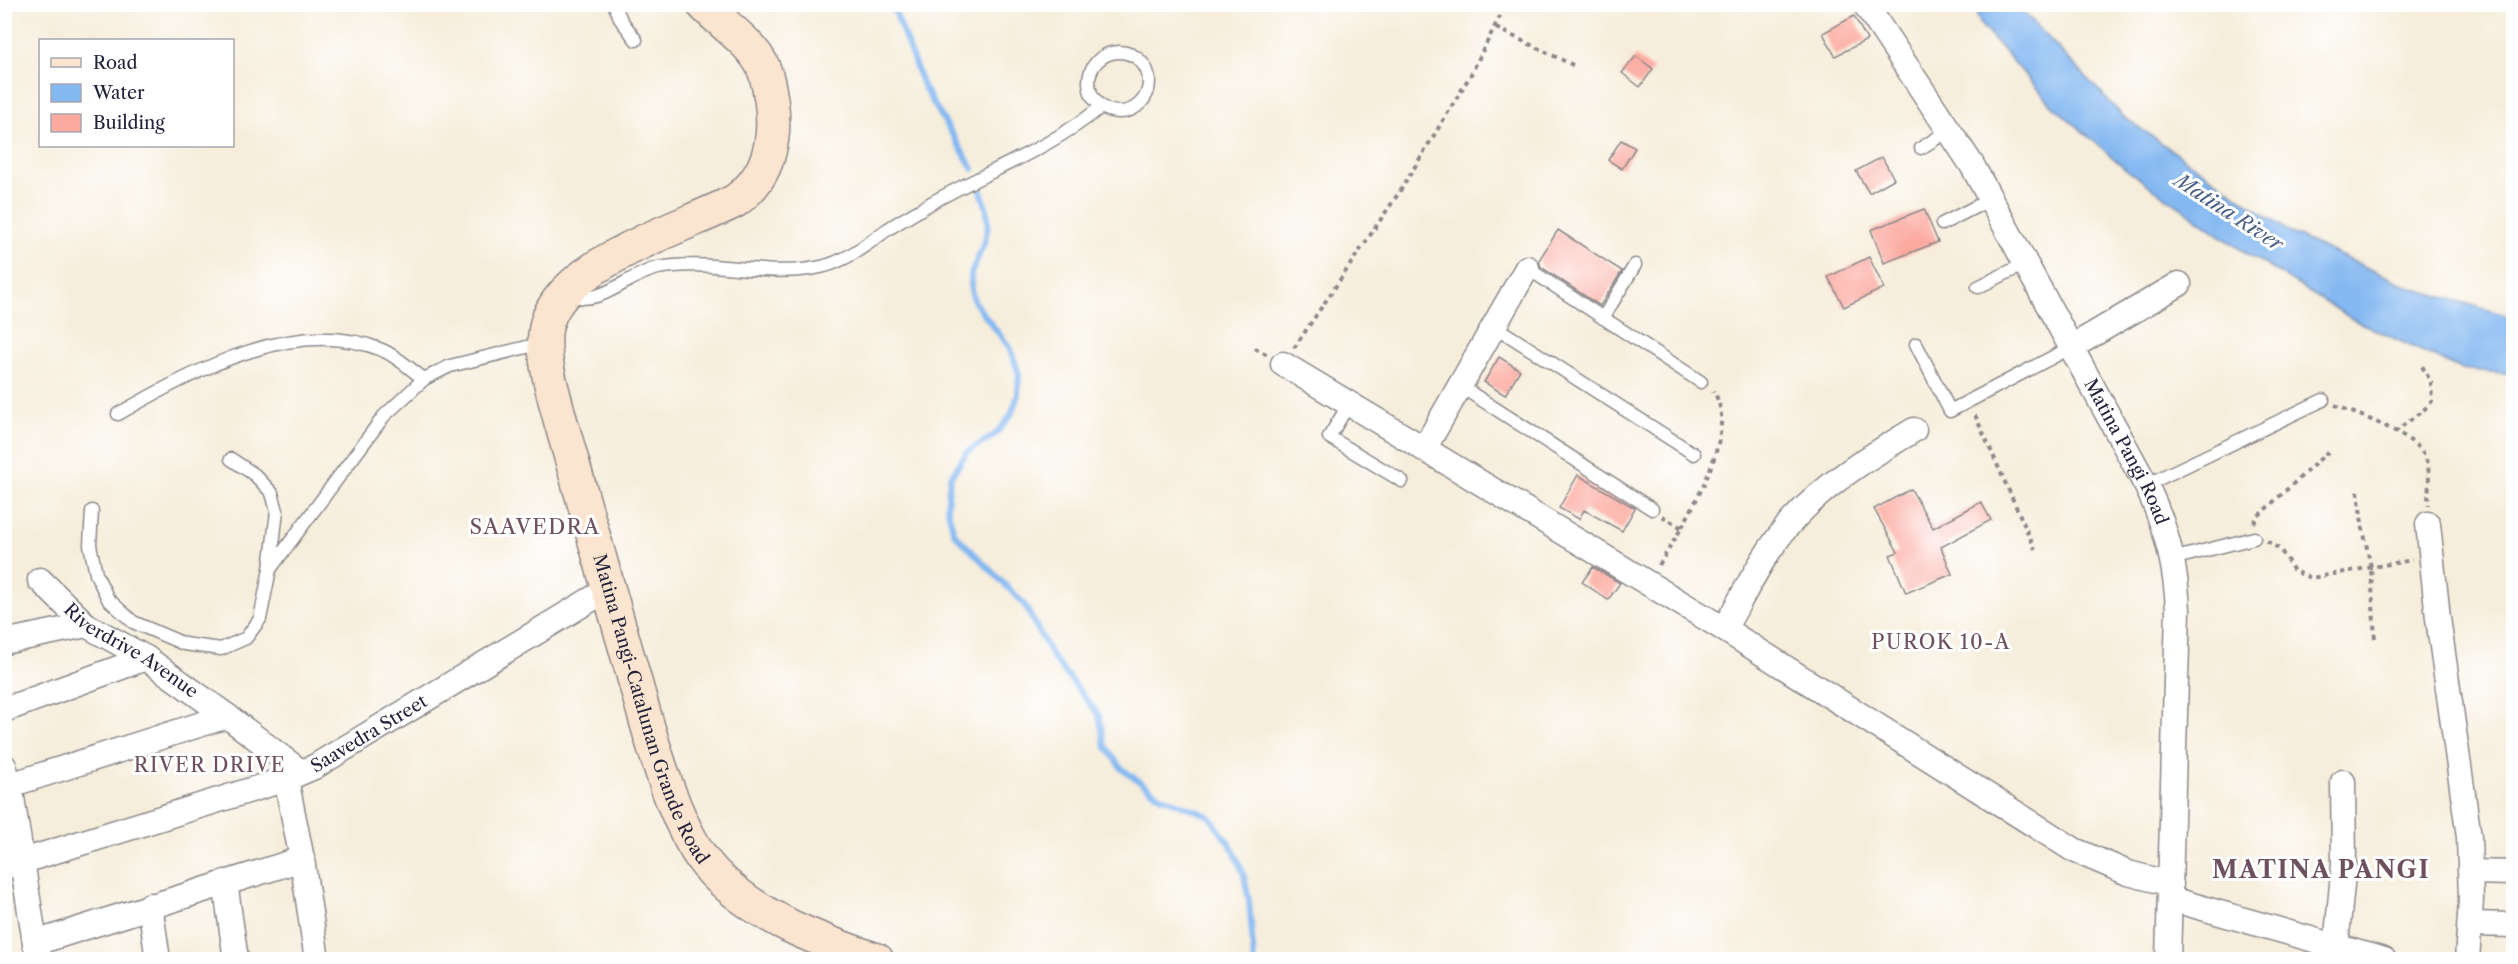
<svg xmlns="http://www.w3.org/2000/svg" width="2518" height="964" viewBox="0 0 2518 964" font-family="'Libre Caslon Text',serif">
<rect width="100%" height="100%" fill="#fff"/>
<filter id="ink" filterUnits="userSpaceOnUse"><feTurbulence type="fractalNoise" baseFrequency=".0167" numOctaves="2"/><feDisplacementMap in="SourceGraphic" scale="12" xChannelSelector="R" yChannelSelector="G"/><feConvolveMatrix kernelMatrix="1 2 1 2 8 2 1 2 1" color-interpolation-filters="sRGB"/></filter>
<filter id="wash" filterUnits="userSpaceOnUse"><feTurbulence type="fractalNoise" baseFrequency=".008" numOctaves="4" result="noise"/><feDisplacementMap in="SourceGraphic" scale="24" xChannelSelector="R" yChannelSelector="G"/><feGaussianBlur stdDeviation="1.35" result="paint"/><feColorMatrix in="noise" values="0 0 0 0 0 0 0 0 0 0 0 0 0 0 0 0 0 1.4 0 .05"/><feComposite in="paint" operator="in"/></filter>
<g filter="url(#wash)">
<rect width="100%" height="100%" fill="#f6edda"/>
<!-- industrial -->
<path fill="#d1bdc9" d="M5,4L15,5L5,40L4,5Z"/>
<!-- water -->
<path fill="#84b8f1" stroke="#536d96" stroke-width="1.5" d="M1973,5H2017L2124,117L2293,234L2412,288L2513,317V374L2461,369L2354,320L2240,249L2127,170L2050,103L1981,25Z"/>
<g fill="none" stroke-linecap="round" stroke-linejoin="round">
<!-- stream -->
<path stroke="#84b8f1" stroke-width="6" d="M890,4L896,14L923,86L973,169
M981,191L987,210L988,225L985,241L971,274V290L975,303L1010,348L1019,374L1018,395L1011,415L996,434L967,452L950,478L947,507L954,533L1024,604L1053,658L1099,715L1105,745L1122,769L1160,796L1209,816L1233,849L1243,872L1249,900L1254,960
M4,945L9,960"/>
</g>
<g id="blocks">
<!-- building -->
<path fill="#fca99f" d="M1854,16L1867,40L1835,56L1823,33Z
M1636,56L1653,69L1640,87L1622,73Z
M1621,140L1635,148L1622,169L1608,160Z
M1882,157L1894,179L1869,193L1856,171Z
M1924,209L1938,242L1884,263L1871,230Z
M1558,230L1622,271L1600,306L1541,267L1539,260Z
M1869,257L1884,288L1844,307L1828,277Z
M1499,357L1520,370L1505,395L1484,382Z
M1578,475L1635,508L1622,531L1584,510L1579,519L1559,508Z
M1911,489L1933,528L1981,502L1991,520L1941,547L1952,574L1906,593L1890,555L1898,552L1874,509Z
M1593,567L1620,583L1608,600L1582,582Z"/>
</g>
</g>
<g filter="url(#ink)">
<use href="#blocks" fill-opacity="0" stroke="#8c888a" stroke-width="1.5"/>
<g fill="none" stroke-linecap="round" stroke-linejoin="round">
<!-- lane casing -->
<g stroke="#8c888a" stroke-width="15">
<path id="lane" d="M614,4L621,20L636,40
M1089 82a30 30 0 1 1 60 0a30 30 0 1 1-60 0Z
M1921,148L1950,130
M1942,224L1991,199
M1527,268L1701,382
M1978,287L2025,264
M570,294C599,309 628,274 658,268C712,258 767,279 821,267C847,261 867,244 888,229C902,220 917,212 931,203C988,171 1049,149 1101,107
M1603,318L1635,265
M1494,326L1694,454
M1916,344L1950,411L2070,348
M1460,386L1652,509
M1349,404L1329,437L1402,481
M118,414C193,372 294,314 382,350C397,356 411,370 424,379
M2146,485L2323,400
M92,511L90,545L96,574L108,599L133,622L184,644L221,649L246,638L260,619L270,569L277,511L272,493L255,475L231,459
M2172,559L2254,538
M271,568L384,416L424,379L450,366L543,343"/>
</g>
<!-- street casing -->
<g stroke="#8c888a" stroke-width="27">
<g id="street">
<path id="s1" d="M1865,4L1972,165L2146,485C2166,525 2176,566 2178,610L2168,960"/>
<path d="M2070,348L2179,284"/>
<path d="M1283,364L1724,629L2074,850L2128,873L2171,884"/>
<path d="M1424,449L1527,268"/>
<path d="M2428,524L2438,618L2469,837L2471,900L2467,960"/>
<path id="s2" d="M40,580L86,625L146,658L227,716"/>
<path d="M1724,629C1745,593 1764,551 1793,520C1827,482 1871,456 1914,430"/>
<path d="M4,642L86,625"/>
<path d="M4,710L146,658"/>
<path d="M4,766L10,785L35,943L40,960"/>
<path d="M286,779L302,859L317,960"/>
<path d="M10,785L227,716L301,772"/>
<path id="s3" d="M4,867L286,779L314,767L608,589"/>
<path d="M2471,872L2514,873"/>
<path d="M225,882L236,960"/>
<path d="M2171,899L2384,960"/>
<path d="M150,905L158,960"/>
<path d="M2470,924L2514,925"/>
<path d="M35,943L302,859"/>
<path d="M2336,946L2344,864L2343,782"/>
</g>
</g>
<!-- secondary casing -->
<g stroke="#8c888a" stroke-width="36">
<g id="secondary">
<path id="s4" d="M703,4C722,24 747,39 761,63C767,74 769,87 771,99C777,139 769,177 735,201C684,228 551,265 545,333C543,361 553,392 560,419C583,501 607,582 630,664C647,722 672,830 714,873C759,919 818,940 877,960"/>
</g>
</g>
<!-- path -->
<path stroke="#8c888a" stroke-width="4" stroke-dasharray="4.5 4.5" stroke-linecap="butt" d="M1496,28L1577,67
M1255,348L1268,355
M1294,348L1402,188L1470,76L1506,4
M2335,405C2359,416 2416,433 2426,459C2431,473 2428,490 2428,505
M1975,415L2035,549
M2395,432L2427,407L2432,401L2431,382L2422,366
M2358,491L2362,524L2371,567L2375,641
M1662,516L1682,528
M2254,523L2257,517L2331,449
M2267,541L2280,549L2294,571L2311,578L2412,560
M1659,565C1682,528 1743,432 1713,391"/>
<!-- lane -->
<use href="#lane" stroke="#fff" stroke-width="12"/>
<!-- street -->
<use href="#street" stroke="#fff" stroke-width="24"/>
<!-- secondary -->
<use href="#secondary" stroke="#fce5d0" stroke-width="33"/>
</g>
</g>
<g text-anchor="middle" stroke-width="6" stroke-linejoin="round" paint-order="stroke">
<!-- street labels -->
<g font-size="18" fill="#22223b" stroke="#fff">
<text dy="6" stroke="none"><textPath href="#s1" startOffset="519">Matina Pangi Road</textPath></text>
<text dy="6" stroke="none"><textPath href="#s2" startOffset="116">Riverdrive Avenue</textPath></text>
<text dy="6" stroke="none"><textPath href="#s4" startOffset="867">Matina Pangi-Catalunan Grande Road</textPath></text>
<text dy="6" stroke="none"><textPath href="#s3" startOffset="390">Saavedra Street</textPath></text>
</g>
<!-- water labels -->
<g font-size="20" font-style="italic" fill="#495e84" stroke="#fff">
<text transform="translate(2229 212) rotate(33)" y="7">Matina River</text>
</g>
<!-- neighbourhood labels -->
<g font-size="20" letter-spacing="1.5" fill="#6e515e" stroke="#fff">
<text x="1941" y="649">PUROK 10-A</text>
<text x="210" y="772">RIVER DRIVE</text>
</g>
<!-- quarter labels -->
<g font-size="21" letter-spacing="1.5" fill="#6e515e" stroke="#fff">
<text x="535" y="534">SAAVEDRA</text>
</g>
<!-- district labels -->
<g font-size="24" font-weight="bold" letter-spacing="1.5" fill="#6e515e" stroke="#fff">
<text x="2321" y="878">MATINA PANGI</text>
</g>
</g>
<!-- margin -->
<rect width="2518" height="964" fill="none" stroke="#fff" stroke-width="24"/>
<!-- legend -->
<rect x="39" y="39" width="195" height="108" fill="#ffffff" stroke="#a7a7b1" stroke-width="1.5"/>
<rect x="51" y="58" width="30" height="9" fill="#fce5d0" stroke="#a7a7b1" stroke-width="1.5"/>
<text x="93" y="69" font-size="18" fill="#22223b">Road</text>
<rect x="51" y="84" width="30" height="18" fill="#84b8f1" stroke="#a7a7b1" stroke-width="1.5"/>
<text x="93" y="99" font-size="18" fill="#22223b">Water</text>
<rect x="51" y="114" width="30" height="18" fill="#fca99f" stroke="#a7a7b1" stroke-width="1.5"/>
<text x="93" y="129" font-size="18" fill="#22223b">Building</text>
</svg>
